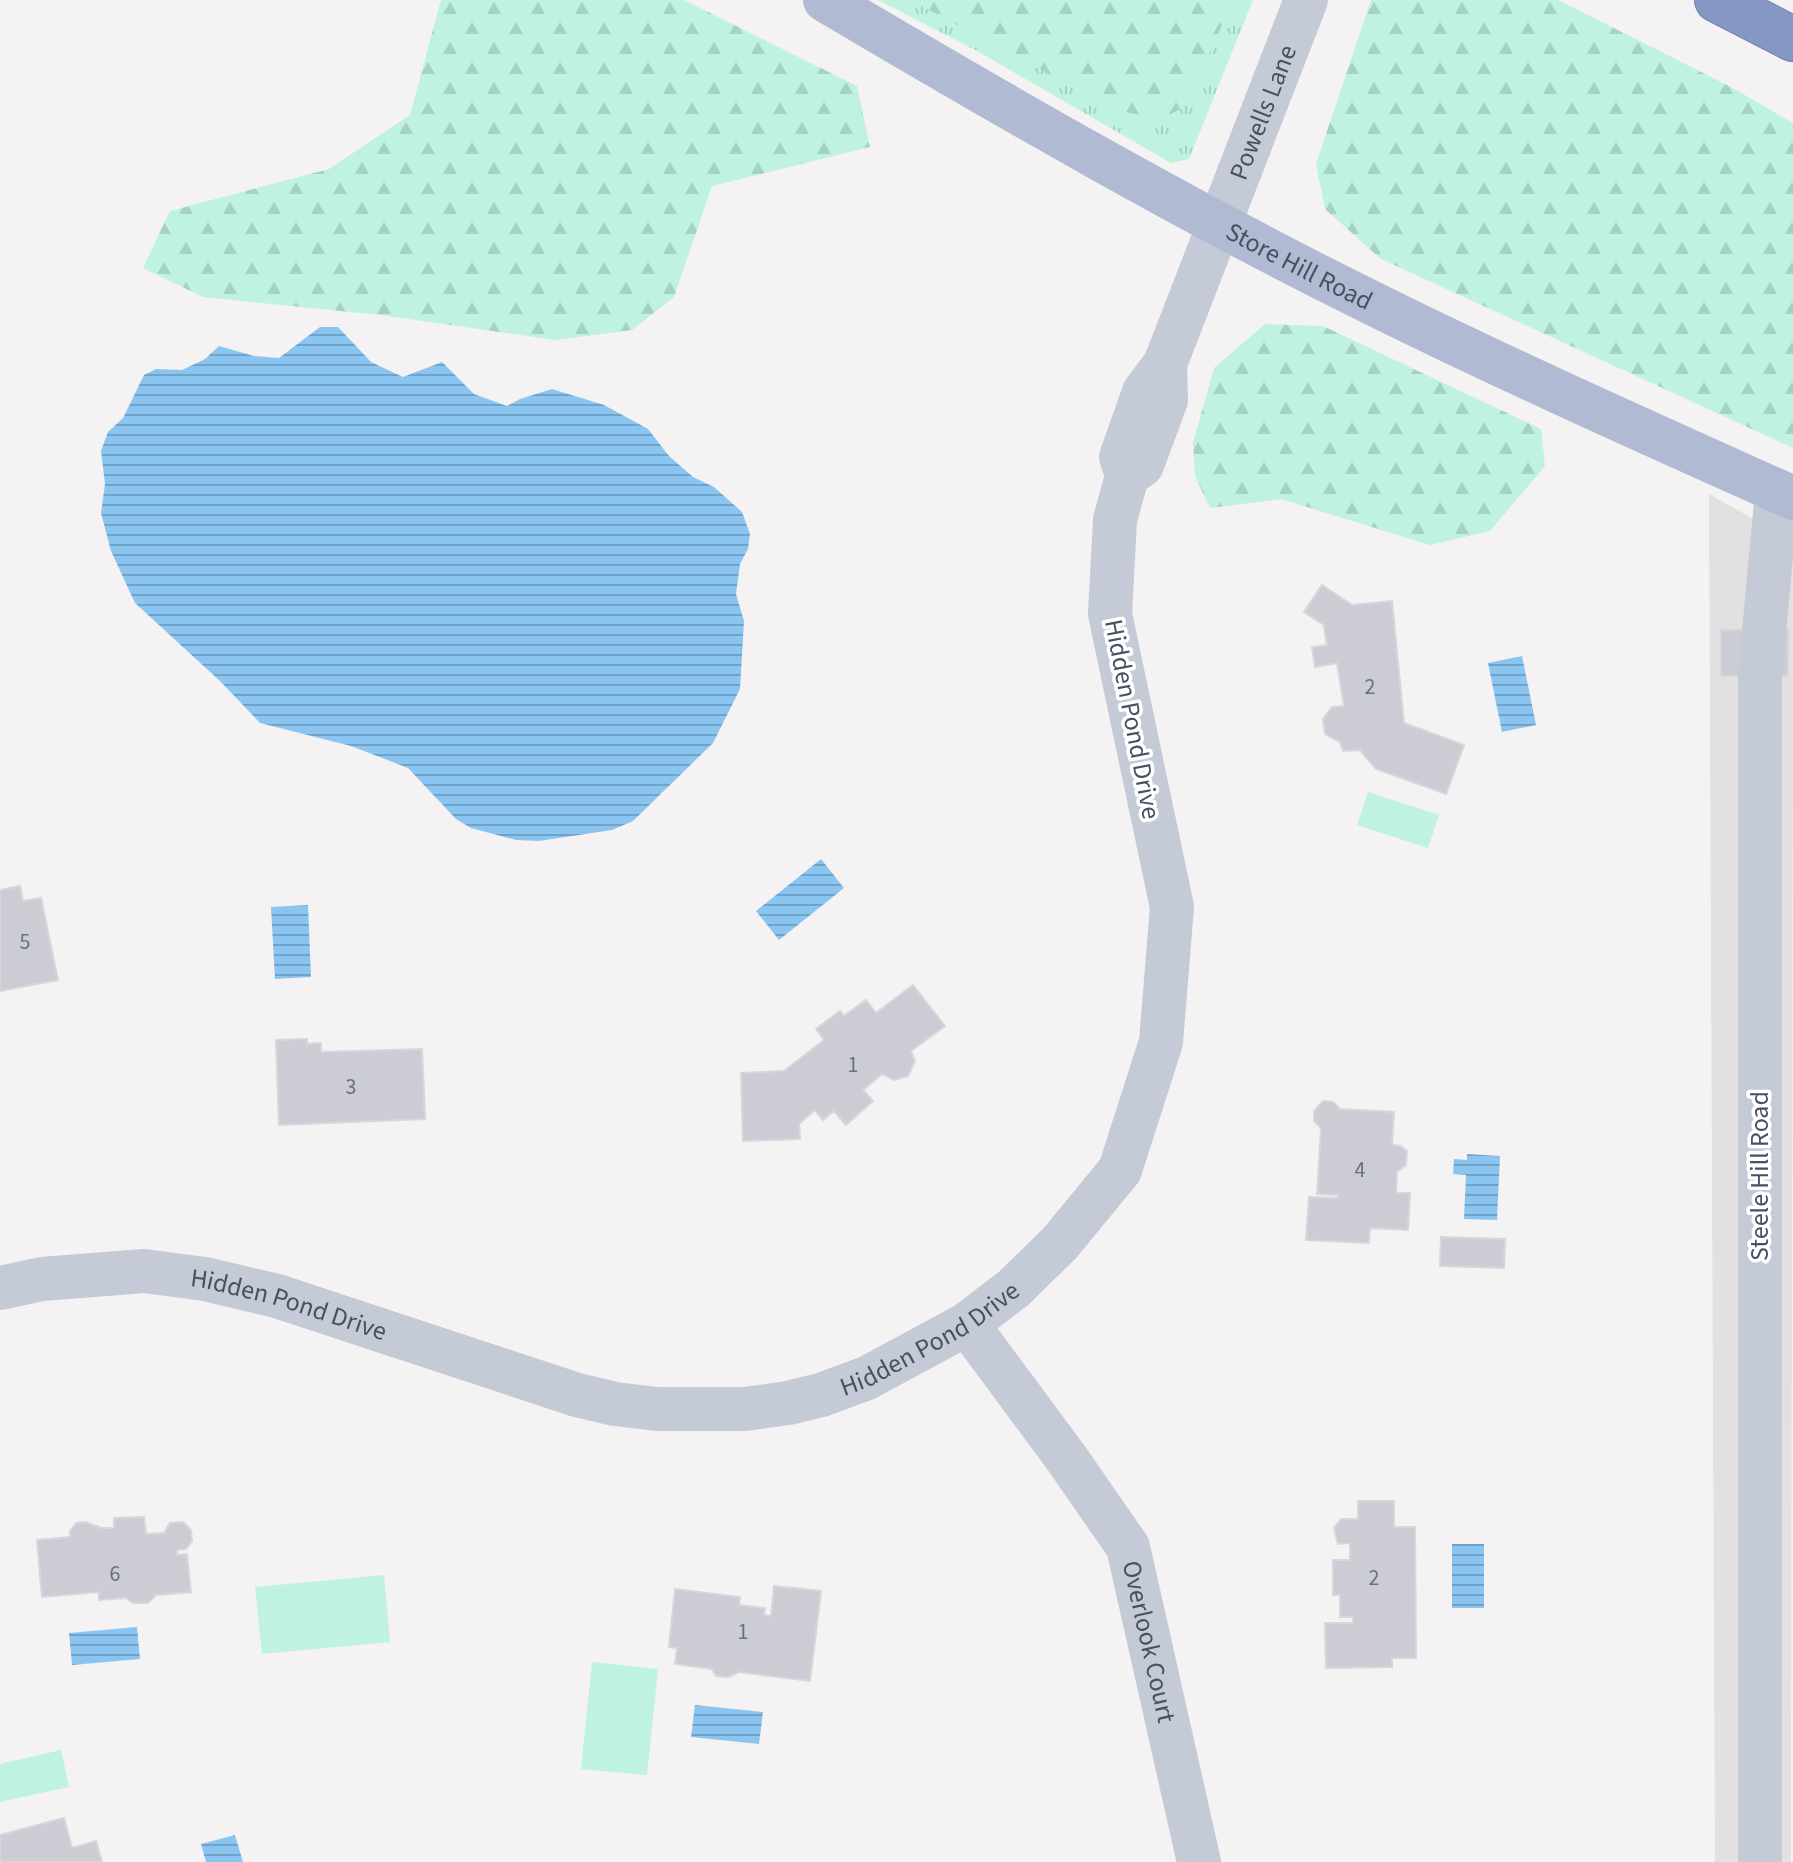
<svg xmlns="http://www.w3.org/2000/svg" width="1793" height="1862" viewBox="0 0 1793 1862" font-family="'Source Sans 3',sans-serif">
<defs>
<pattern id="grass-tufts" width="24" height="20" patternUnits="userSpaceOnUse" patternTransform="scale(2)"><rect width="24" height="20" fill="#bff3df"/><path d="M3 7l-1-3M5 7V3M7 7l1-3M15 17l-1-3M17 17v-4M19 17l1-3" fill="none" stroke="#a6d2c2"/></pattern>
<pattern id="forest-firs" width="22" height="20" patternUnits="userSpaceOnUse" patternTransform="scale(2)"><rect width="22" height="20" fill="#bff3df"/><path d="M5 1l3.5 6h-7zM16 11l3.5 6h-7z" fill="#a6d2c2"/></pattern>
<pattern id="water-rules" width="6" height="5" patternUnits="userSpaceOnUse" patternTransform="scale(2)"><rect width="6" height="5" fill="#8ac5f2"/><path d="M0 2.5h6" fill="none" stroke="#73a2c7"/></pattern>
</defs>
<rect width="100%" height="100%" fill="#f4f2f2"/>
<!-- education -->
<path fill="#e2e0e1" d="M1709,494L1793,541L1791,1862H1715Z"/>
<!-- grass -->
<path fill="url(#grass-tufts)" d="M878,0H1253L1189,159L1171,163L977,51Z"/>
<!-- forest -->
<path fill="url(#forest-firs)" d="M441,0H684L857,86L870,147L712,186L674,297L632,330L556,340L380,315L203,297L143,268L170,211L329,169L410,115Z
M910,0H1233L1186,106L1158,121L1115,109Z
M1371,0H1558L1731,87L1793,123V448L1381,259L1325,209L1316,164Z
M1265,324L1323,326L1541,429L1545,466L1490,531L1430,545L1281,499L1210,508L1195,476L1193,443L1214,368Z"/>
<!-- garden -->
<path fill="#bff3df" d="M1368,792L1439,815L1428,848L1357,825Z
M384,1575L390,1642L262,1654L255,1587Z
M592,1662L658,1669L647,1775L581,1769Z
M61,1750L69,1787L0,1802V1764Z"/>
<!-- water -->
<path fill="url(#water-rules)" d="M320,327H338L371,362L403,377L442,362L474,394L507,406L520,399L552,389L604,405L648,429L669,456L693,477L714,487L742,512L750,534L748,549L740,564L736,594L744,621L740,689L713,743L633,821L612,830L539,841L516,840L471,828L456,819L408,768L351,746L260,723L221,682L135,603L111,551L101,513L105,484L101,451L108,432L123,418L144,375L156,369L182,370L205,359L219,346L254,356L279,358Z
M1522,656L1536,725L1502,732L1488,663Z
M821,859L844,888L779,940L756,911Z
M308,905L311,977L275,979L271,907Z
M1467,1154L1500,1156L1497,1220L1464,1219L1466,1175L1453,1174L1454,1159L1467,1160Z
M1452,1544H1484V1608H1452Z
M137,1627L140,1659L72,1665L69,1633Z
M695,1705L763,1712L759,1744L691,1737Z
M235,1835L243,1862H206L201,1844Z"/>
<!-- building -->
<path fill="#cccdd4" stroke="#d6d6dd" stroke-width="2" d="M1322,585L1352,605L1392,601L1404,723L1464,745L1446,794L1376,769L1360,750L1343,751L1340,742L1325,734L1323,719L1332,707L1344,706L1337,663L1315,667L1312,647L1327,645L1324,625L1304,612Z
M1721,630H1788V676H1721Z
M20,886L23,901L41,898L58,980L0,991V890Z
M913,985L945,1026L911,1051L915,1061L908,1076L894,1080L882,1074L863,1090L873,1101L846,1125L834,1111L823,1120L815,1110L799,1124L800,1139L743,1141L741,1073L784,1071L824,1040L816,1029L840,1011L844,1016L866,1000L876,1013Z
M307,1039V1044L321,1043V1052L422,1049L425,1119L279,1125L276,1040Z
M1323,1101L1333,1102L1340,1109L1394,1112L1392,1145L1401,1146L1407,1151L1406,1165L1397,1172L1396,1193H1410L1408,1230L1370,1228L1369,1243L1306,1240L1309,1197L1338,1198V1195L1317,1194L1321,1128L1314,1121V1111Z
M1441,1237L1505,1239L1504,1268L1440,1266Z
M1358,1501H1394V1527H1415L1416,1658H1392V1667L1326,1668L1325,1623H1353V1617H1340V1595H1333V1560H1350V1543L1338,1544L1334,1528L1341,1519H1358Z
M144,1517L146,1534L164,1533L170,1523L183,1522L191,1530L192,1541L186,1549L177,1550V1555L187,1554L191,1592L156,1595L148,1603H133L126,1598L99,1600V1592L42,1597L37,1540L70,1537V1531L76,1523L86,1522L101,1528H114V1518Z
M774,1586L821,1591L810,1681L739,1672L729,1677L716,1676L712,1669L675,1664L677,1648L669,1647L675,1589L740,1597L739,1605L765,1608L764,1615L771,1616Z
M64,1818L72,1848L96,1841L102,1862H0V1835Z"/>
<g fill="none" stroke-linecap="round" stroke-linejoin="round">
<!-- highway casing -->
<g stroke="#7282af" stroke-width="46">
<path id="highway" d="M1717,0L1793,39"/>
</g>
<!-- minor -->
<g stroke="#c5cad7" stroke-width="44">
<path id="s1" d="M1165,364L1306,0"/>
<path d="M1165,364L1166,400L1142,465L1127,476L1121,457L1144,392Z"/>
<path id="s2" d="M0,1288L42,1279L144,1271L205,1279L277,1296L577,1395L615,1404L657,1409H745L788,1403L821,1395L867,1378L967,1324L1014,1288L1060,1243L1120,1170L1161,1042L1172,907L1110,614L1115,520L1127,476"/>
<path id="s3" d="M967,1324L1067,1459L1128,1547L1199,1862"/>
<path d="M1760,1862V676L1777,491"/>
</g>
<!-- major -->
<path stroke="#b0bad2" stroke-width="44" id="s4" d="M825,0C1004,106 1184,210 1370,302C1509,371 1651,434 1793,498"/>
<!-- highway -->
<use href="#highway" stroke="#8797c3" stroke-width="44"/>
</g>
<g text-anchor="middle" stroke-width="7" stroke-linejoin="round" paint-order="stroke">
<!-- number labels -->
<g font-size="22" fill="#696f7e">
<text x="1370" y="694">2</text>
<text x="25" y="949">5</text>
<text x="853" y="1072">1</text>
<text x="351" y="1094">3</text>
<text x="1360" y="1177">4</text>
<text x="115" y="1581">6</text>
<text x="1374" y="1585">2</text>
<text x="743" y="1639">1</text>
</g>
<!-- street labels -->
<g font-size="26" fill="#485061" stroke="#fff">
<text dy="9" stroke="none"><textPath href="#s1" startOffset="270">Powells Lane</textPath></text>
<text dy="9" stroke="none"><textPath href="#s4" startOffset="544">Store Hill Road</textPath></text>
<text transform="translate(1133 719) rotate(79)" y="9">Hidden Pond Drive</text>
<text transform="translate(1759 1176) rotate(-90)" y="9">Steele Hill Road</text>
<text dy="9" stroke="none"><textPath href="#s2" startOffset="294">Hidden Pond Drive</textPath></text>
<text dy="9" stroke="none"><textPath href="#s2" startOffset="966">Hidden Pond Drive</textPath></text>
<text dy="9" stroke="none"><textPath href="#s3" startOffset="372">Overlook Court</textPath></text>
</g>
</g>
</svg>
